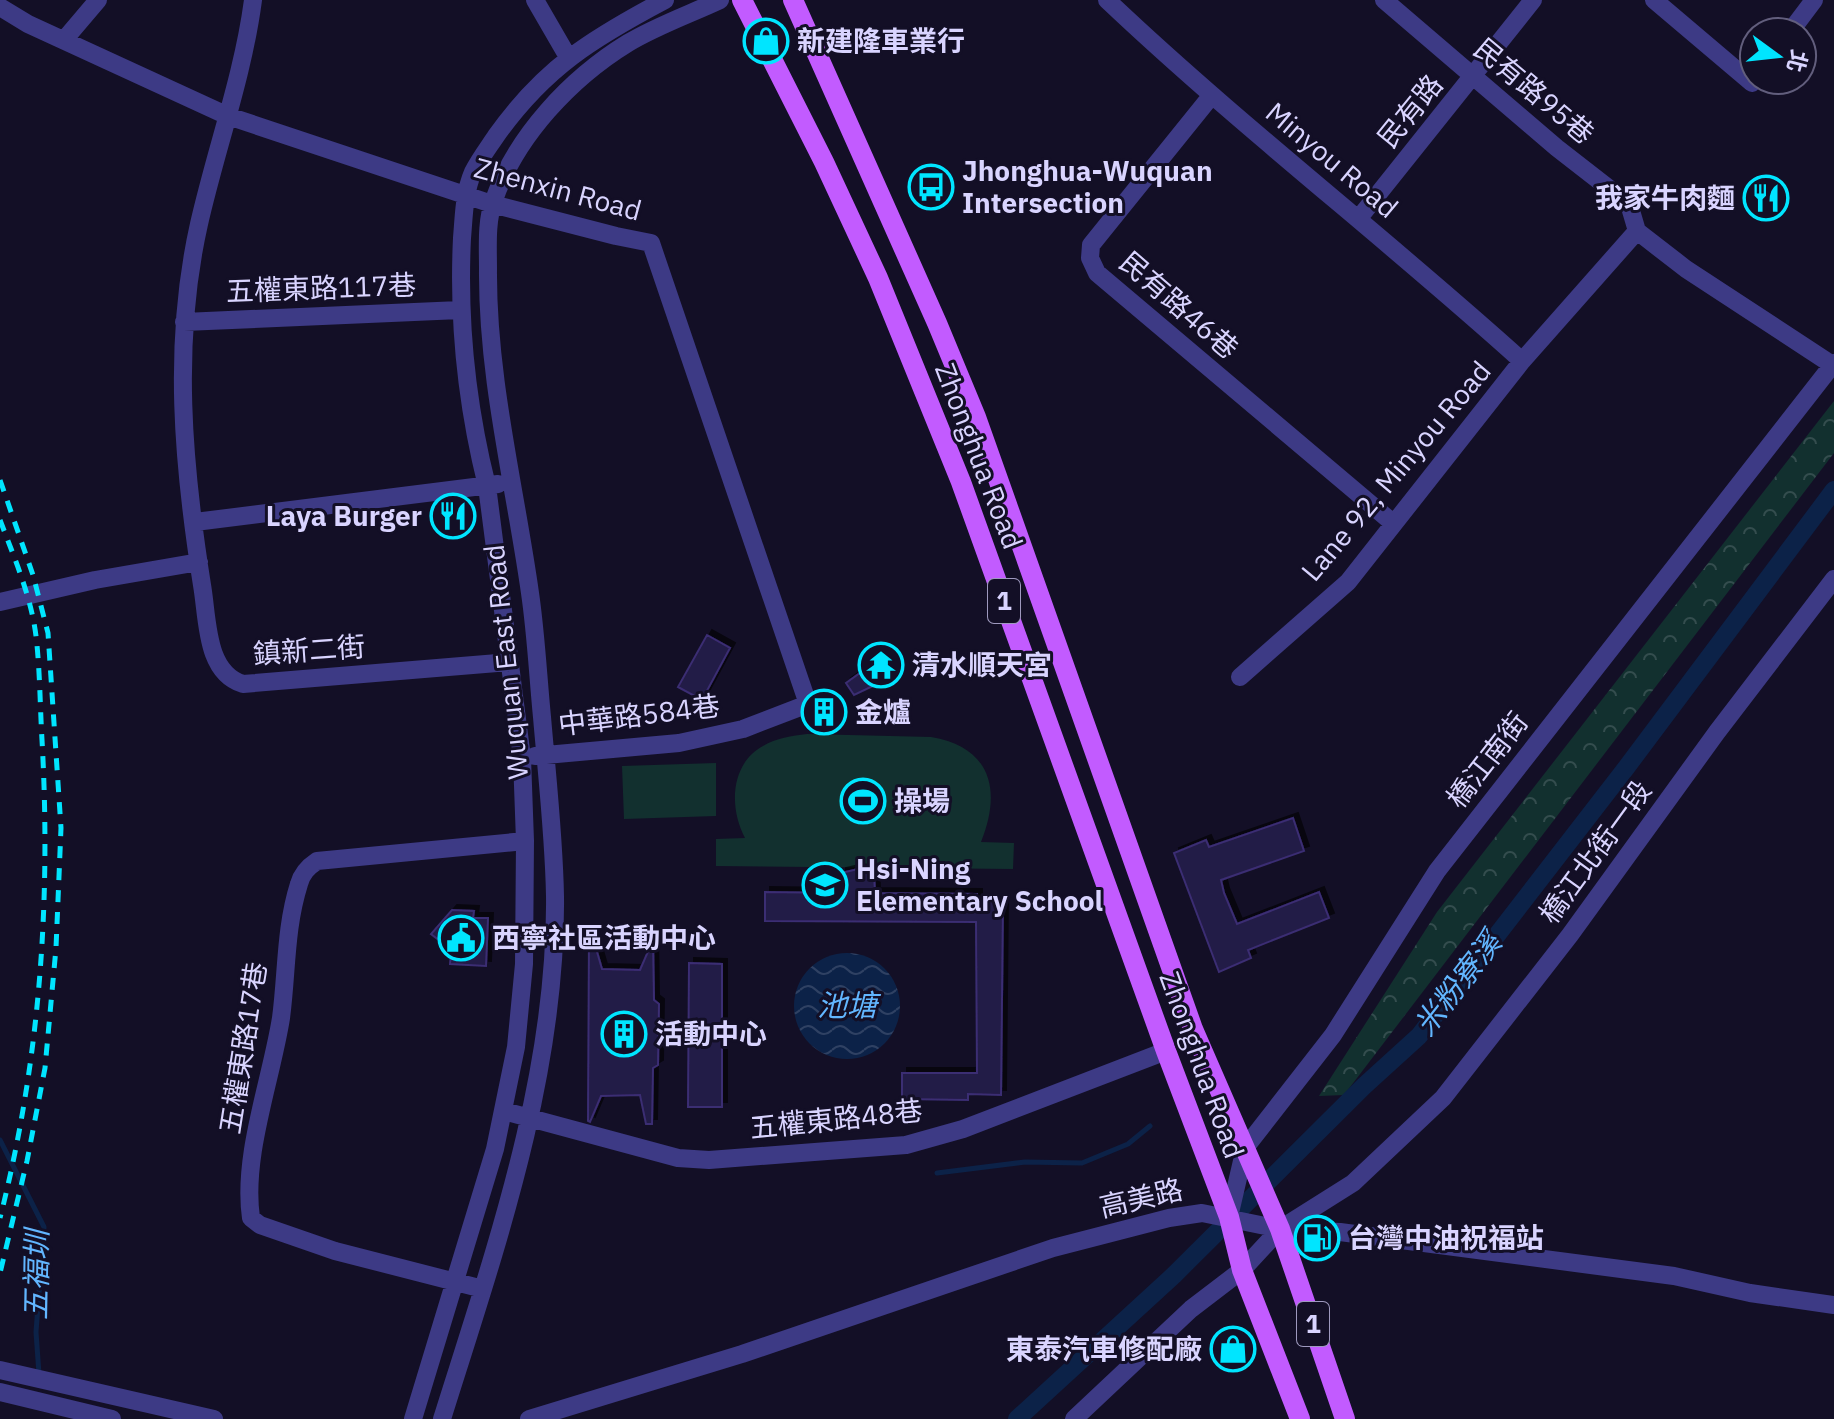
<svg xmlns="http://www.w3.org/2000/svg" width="1834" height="1419" viewBox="0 0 1834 1419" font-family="'IBM Plex Sans','Noto Sans TC',sans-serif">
<defs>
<pattern id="park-crowns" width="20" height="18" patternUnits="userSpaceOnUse" patternTransform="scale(2)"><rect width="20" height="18" fill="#12302f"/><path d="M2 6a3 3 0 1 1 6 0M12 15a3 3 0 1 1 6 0" fill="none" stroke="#344d4e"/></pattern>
<pattern id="water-waves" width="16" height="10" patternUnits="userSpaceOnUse" patternTransform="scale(2)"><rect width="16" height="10" fill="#0c2248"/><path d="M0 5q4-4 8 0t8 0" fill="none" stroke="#2f4163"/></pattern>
<filter id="shadow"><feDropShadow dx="5" dy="-5" stdDeviation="0" flood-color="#0009"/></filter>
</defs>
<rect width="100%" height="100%" fill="#130f26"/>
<!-- park -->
<path fill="url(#park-crowns)" d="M1834,401V453L1344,1095L1319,1096L1437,912Z"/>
<!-- pitch -->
<path fill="#12302f" d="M807,734L931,737C991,747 1002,790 981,842L1014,843L1013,869L716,866V839L745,838C729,808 730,764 763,746C776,738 792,736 807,734Z
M716,763V816L624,819L622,766Z"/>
<!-- water -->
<path fill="url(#water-waves)" d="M794 1006a53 53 0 1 1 106 0a53 53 0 1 1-106 0Z"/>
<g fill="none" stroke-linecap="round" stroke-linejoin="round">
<!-- stream -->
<path stroke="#0c2248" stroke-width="5" d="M0,1140L44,1227L36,1332L39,1374
M937,1173L1025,1162L1082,1163L1128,1144L1150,1126"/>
<!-- canal -->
<path stroke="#0c2248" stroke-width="18" d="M1017,1419L1174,1275L1364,1086L1419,1036L1626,768L1834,490"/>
</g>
<!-- building -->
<path fill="#241b47" stroke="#3b2d73" stroke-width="2" filter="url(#shadow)" d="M707,635L730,648L702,700L678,687Z
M885,655L896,675L854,695L846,683Z
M1293,818L1304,851L1221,880L1224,893L1237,924L1319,892L1329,918L1248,950L1251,958L1219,972L1174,853L1206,840L1209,847Z
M858,869L874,872L875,893L977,894V902H1003L1001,1095L968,1094V1100L902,1099V1073H977L976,922L765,921V892L841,893V873Z
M452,910L474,911L473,918H488L486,966L450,964L452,942L440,941L431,934Z
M589,938H593L602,969L640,970L653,940L654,1000L659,1004L658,1065L653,1068L652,1124H646L640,1095L601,1096L590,1122L588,1121Z
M689,963L722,964V1107H688Z"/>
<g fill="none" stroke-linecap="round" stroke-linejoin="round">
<!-- minor -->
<path stroke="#3d3a85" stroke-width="18" d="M253,0C243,76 216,149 199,224C172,344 183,465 202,585C208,619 205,672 243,684L510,662
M535,0L568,57
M1107,0C1240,126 1386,238 1522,361
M1384,0L1557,148L1629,204L1637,231
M1654,0L1752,83L1754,80
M0,7L28,24L228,116L492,204L616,236L651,243L808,704L743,729L679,743L535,756
M1790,32L1814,0
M64,40L98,0
M1212,95L1091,245L1090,258L1097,273L1393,523
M1359,218L1533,0
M1637,231L1686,269L1834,366
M184,322L460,310
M195,522L498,484
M0,602L95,580L199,562
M1240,677L1348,582L1522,361L1637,231
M504,1111L678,1158L709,1160L906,1145L963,1129L1166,1051
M1229,1217L1245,1148L1333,1035L1437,871L1834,363
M483,1289L335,1251L260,1225L251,1218C242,1156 271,1081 281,1018C287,973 285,928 299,884C302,873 308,867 317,861L525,841
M0,1370L214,1419
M0,1392L112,1419
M413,1419L495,1149L516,1047L524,964L525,841L522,758L487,486C467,406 458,321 462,238C464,215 464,193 473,172C479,160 488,148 496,136C544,68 593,38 665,0
M442,1419C495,1250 557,1075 555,896C554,837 547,776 542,717C538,676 536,634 530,593C515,486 487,378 488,269C488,247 486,221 494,200C516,136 571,78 628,43C656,26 690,14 720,0
M529,1419L742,1354L1053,1248L1169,1218L1202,1213L1280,1229L1340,1232L1674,1276L1750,1293L1834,1305
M1074,1419L1191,1309L1242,1270L1280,1229L1353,1183L1443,1098L1570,935L1717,732L1834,579"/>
<!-- major -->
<path stroke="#c25bff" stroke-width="20" d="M742,0L824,162L878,278L961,482L1166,1051L1229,1217L1242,1270L1300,1419
M793,0L937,323L976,417L1193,1029L1280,1229L1345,1419"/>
<!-- rail -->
<path stroke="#00e5ff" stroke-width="5" stroke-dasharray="12 10" stroke-linecap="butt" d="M0,480L33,575L48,633L61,828L56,948L45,1068L27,1161L0,1273
M0,520C14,557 31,596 36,636C40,670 40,706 42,740C51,901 40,1061 0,1218"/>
</g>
<!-- icons -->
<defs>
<g id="shop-ring" transform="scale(2.3)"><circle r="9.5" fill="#130f26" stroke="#00e5ff" stroke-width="1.5"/><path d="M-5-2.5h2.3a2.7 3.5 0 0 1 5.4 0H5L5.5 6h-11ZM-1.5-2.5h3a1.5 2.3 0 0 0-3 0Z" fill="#00e5ff"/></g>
<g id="bus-ring" transform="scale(2.3)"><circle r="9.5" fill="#130f26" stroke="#00e5ff" stroke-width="1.5"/><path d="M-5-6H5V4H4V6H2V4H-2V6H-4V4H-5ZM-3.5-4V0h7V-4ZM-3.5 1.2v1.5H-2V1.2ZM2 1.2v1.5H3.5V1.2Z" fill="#00e5ff"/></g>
<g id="restaurant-ring" transform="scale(2.3)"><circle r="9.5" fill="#130f26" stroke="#00e5ff" stroke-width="1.5"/><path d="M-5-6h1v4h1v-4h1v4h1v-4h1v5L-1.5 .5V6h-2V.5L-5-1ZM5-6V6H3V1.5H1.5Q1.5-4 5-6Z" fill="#00e5ff"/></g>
<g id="temple-ring" transform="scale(2.3)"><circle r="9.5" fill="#130f26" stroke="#00e5ff" stroke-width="1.5"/><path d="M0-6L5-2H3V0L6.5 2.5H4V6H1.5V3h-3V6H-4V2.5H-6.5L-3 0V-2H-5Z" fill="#00e5ff"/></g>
<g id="building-ring" transform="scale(2.3)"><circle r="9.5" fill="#130f26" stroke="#00e5ff" stroke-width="1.5"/><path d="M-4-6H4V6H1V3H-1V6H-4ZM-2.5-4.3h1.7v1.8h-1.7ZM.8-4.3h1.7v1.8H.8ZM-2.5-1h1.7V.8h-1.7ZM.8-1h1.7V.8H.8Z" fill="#00e5ff"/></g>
<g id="stadium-ring" transform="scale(2.3)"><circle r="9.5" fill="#130f26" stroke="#00e5ff" stroke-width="1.5"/><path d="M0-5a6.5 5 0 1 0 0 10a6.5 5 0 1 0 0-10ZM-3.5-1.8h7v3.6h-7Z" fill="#00e5ff"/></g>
<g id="school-ring" transform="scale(2.3)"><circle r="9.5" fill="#130f26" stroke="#00e5ff" stroke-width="1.5"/><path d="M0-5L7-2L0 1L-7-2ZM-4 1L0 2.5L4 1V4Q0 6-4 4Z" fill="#00e5ff"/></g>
<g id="civic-ring" transform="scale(2.3)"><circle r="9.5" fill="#130f26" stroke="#00e5ff" stroke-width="1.5"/><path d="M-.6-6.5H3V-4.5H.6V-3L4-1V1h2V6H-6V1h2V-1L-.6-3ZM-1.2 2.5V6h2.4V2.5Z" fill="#00e5ff"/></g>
<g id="fuel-ring" transform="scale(2.3)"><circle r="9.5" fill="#130f26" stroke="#00e5ff" stroke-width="1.5"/><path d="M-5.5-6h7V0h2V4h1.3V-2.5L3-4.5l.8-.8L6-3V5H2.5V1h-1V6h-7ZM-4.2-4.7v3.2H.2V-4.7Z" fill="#00e5ff"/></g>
</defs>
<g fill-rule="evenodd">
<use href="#shop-ring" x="766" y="41"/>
<use href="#bus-ring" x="931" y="187"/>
<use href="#restaurant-ring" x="1766" y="198"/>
<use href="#restaurant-ring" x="453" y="516"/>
<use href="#temple-ring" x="881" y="665"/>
<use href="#building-ring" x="824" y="712"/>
<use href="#stadium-ring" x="863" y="801"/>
<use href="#school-ring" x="825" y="885"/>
<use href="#civic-ring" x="461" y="938"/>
<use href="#building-ring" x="624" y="1034"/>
<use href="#fuel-ring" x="1317" y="1238"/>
<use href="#shop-ring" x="1233" y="1349"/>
</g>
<g text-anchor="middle" stroke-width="6" stroke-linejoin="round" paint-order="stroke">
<!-- shield labels -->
<g fill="#130f26" stroke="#9e99be" stroke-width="2">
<rect x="988" y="579" width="32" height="44" rx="6"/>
<rect x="1297" y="1302" width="32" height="44" rx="6"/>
</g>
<g font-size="26" font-weight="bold" fill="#d9d4ff">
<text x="1004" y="610">1</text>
<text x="1313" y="1333">1</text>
</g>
<!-- poi labels -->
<g font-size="28" font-weight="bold" fill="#d9d4ff" stroke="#130f26" text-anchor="start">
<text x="797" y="51">新建隆車業行</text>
<text x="962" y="181">Jhonghua-Wuquan<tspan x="962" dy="32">Intersection</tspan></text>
<text x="1735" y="208" text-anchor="end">我家牛肉麵</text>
<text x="422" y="526" text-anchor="end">Laya Burger</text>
<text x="912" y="675">清水順天宮</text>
<text x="855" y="722">金爐</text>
<text x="894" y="811">操場</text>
<text x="856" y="879">Hsi-Ning<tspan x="856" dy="32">Elementary School</tspan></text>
<text x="492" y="948">西寧社區活動中心</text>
<text x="655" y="1044">活動中心</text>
<text x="1348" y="1248">台灣中油祝福站</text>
<text x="1202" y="1359" text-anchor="end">東泰汽車修配廠</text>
</g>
<!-- street labels -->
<g font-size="28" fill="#d9d4ff" stroke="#130f26">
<text transform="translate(1534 91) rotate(40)" y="10">民有路95巷</text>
<text transform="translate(1410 111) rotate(-51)" y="10">民有路</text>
<text transform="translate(1332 160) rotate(40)" y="10">Minyou Road</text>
<text transform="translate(558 189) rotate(15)" y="10">Zhenxin Road</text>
<text transform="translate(321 288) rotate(-2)" y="10">五權東路117巷</text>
<text transform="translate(1179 305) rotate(41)" y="10">民有路46巷</text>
<text transform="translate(979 456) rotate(69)" y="10">Zhonghua Road</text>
<text transform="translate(1396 471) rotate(-50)" y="10">Lane 92, Minyou Road</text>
<text transform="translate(309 650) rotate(-4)" y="10">鎮新二街</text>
<text transform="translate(506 662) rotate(-96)" y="10">Wuquan East Road</text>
<text transform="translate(639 715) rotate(-7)" y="10">中華路584巷</text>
<text transform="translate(1487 760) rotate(-52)" y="10">橋江南街</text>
<text transform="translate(1595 852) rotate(-54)" y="10">橋江北街一段</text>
<text transform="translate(243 1048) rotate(-81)" y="10">五權東路17巷</text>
<text transform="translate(1202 1065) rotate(70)" y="10">Zhonghua Road</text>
<text transform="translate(836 1119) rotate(-6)" y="10">五權東路48巷</text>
<text transform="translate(1141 1198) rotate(-13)" y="10">高美路</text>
</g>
<!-- water labels -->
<g font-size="30" font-style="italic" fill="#62b6ff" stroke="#130f26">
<text transform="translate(1458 984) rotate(-52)" y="10">米粉寮溪</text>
<text x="847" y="1016">池塘</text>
<text transform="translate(37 1275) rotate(-89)" y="10">五福圳</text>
</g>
</g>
<!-- north arrow -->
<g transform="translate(1778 56) rotate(105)"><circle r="38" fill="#130f26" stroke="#625e7d" stroke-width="2"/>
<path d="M0-6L14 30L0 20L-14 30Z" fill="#00e5ff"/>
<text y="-12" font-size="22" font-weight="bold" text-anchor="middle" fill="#d9d4ff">北</text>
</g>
</svg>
